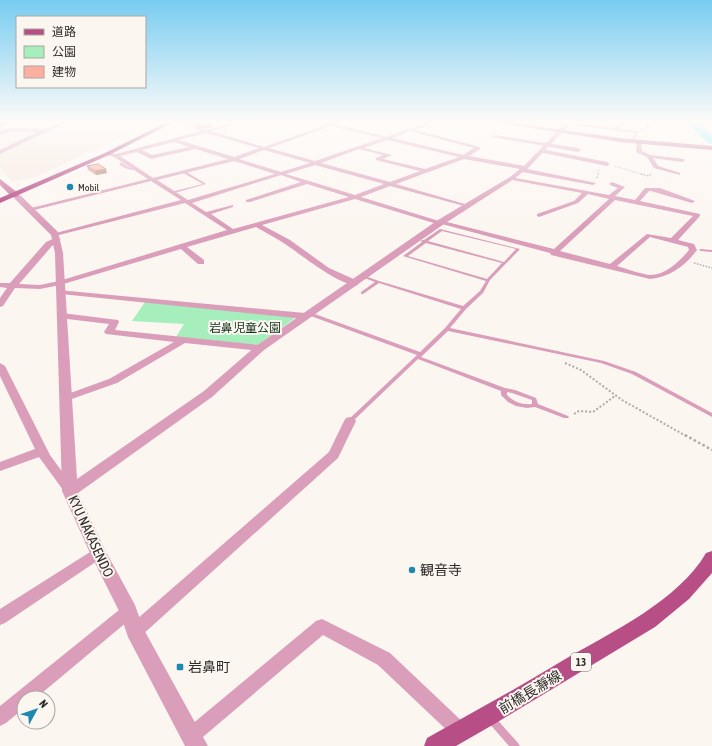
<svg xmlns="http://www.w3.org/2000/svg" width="712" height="746" viewBox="0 0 712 746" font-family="'Asap Condensed','Noto Sans JP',sans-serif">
<rect width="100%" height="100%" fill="#fcf6f1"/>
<!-- built -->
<path fill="#f6eae0" d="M0,121H61L44,129L0,132Z
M69,121H156L38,176L24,180L12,181L0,168V154Z
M12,131L38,132L0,149V134Z"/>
<!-- green -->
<path fill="#a6eebb" d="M145,302L293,317L295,318L258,345L176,337L184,324L132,321Z"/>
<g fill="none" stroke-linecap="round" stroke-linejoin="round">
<!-- river -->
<path fill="#6df1ff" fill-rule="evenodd" d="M685,121H696L712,135V144L708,143Z"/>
<!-- path-far3 -->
<path stroke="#b0aba8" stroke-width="1" stroke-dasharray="1 1" stroke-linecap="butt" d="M698,121L712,135
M703,126L712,127
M615,166L644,175
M598,175L599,169
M650,175L652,172"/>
<!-- path-far2 -->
<path stroke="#b0aba8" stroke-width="1.5" stroke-dasharray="1.5 1.5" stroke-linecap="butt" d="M641,174L649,176L651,174
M597,178L598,174
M694,263L712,268"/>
<!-- path-far1 -->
<path stroke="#b0aba8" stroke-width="2" stroke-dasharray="2 2" stroke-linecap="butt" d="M565,363L581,370L622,400L686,436
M574,414L579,411L593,412L615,396"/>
<!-- path -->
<path stroke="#b0aba8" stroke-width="2.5" stroke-dasharray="2.5 2.5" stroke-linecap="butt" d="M685,435L712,450"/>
<!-- service -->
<path fill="#da9eba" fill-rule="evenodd" d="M654,121H656L649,127L638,132L633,142H631L636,132L647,127Z
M120,163H122L128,167L135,169C130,171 125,168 120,165Z
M183,171H185L206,184L171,194V192L203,184L183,173Z
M440,229L520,249L490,280L483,293L466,309L450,328L604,361L636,372L712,413V417L632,374L601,363L448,331L421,357L505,388L515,390L536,398L538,404L568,416L569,417L568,418H564L535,407L527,408L516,406L508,402L501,395V391L418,359L352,422H348L347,421L348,420L417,355L308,315V313H312L420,352L445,328L461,309L379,283L363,294H361V292L375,282L362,277L364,276H365L379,281L463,306L480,291L486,281L403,256L422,242L421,241L422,240H424ZM442,231L516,249L504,262L428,241ZM426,243L502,263L487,279L408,256ZM507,392L512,393L532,400V404C522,405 514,402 507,395Z
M700,249L712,250V252L701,251L699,250Z
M491,715L494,716L518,743L520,746H509L488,722L487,719L488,716Z"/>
<!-- minor -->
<path fill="#da9eba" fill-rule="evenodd" d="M171,121H185L206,130L240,121H246L211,131L264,147L326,125L315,121L331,123L343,121L336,124L386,137L432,121H438L415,130L480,147V149L469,156L525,166L528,168L527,169L596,183L593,185L522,172L519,170L520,169L464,159L396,184L468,205V207L390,186L361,197L439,221H443L554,249L609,199L588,194L578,203L539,217L537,216V214L574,201L582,193L512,180L510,179V177L609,195L618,188L610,185V183L612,182L625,187L615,196L635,200L645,188H660L695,201L692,203L651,191H649L640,201L700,214V216L678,240L694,244L697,250C685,266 670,277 650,279L551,255L550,253L442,224H437L355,199L262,225L290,240L329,268L358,281V285C342,288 299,253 285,244C276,238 265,232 256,227L187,247L204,260V264H198L181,249L60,285L40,289L15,288L3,306L0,307V298L7,288L0,287V283H10L46,242L55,238L61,239L52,246L19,284L40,285L59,281L227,230L185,203L55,236L52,234L181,200L151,181L30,211L27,209L148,179L114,157L104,154L107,152L116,154L201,131L182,123ZM331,126L382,138L315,161L269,148ZM410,131L474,148L463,155L392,138ZM206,133L259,148L234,157L179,140ZM387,140L459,157L425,169L383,159L392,155L364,148ZM174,142L189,147L152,155L142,150ZM195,149L228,159L153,178L120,156L137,152L151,159ZM359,149L383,155L376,158V160L420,171L390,182L321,163ZM264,150L310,163L281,172L239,159ZM234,161L275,174L188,200L157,180ZM315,165L384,184L355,195L286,174ZM281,175L301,182L246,200V202H250L307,184L349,197L233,229L211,214L233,207V205L206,212L192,203ZM615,200L693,216L671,238L647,234L610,264L560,251ZM650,237L688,247L689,250C680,261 666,275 650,275C640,274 627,269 617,266Z
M623,121H627L620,129L637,131L639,133L565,124L567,123L615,128Z
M494,135L578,148L581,150L578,152L492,137Z
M637,141L641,142L642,151L650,155L684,159V161L682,162L653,158L658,166L680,173V175L654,168L647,157L636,152Z
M541,149L607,162L610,164L607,166L539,152V150Z
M58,290L305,313L309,316L305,319L61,294L57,292Z
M62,313L118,320L119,322L115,330L260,345L265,348L260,351L185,343L117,383L66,401L62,400L61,398L62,396L109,379L174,342L106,334L104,332L109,324L59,318L58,316Z
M0,363L5,366L50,455L74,488L76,491L74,494L70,496L66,494L39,457L0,471V462L35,449L0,376Z
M350,417L354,418L356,421L338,458L141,636L135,638L129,636L127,631L129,626L329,452L344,421L346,418Z
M98,547L103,549L105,553L103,557L5,623L0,625V609Z
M129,604L134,606L137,611L134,616L36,698H24V708L6,723L0,726V706L124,606Z
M322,619L390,653L466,725L469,731L466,737L460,740L454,737L378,665L323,635L197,742L191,745L185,742L182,736L185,730L316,621Z"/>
<!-- tertiary -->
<path fill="#da9eba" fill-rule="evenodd" d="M62,121H69L0,154V150L37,132H11L0,135V131L11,128L44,129Z
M567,121H573L529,167L514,179L444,224L264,350L212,397L78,493L105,550L135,605L143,628L208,746H185L128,637L120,613L90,553L62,491L55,253L51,235L11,195L12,193H18L58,232L63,253L77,479L204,391L256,346L438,220L510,177L525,165Z"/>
<!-- secondary -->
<path fill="#c8719b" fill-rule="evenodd" d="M487,121H500L620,138L712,146V150L620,142Z
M0,179L18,193V197H12L0,185Z"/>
<!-- primary -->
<path fill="#b84e86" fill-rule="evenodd" d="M712,551V573L689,599L655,627L496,723L456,746H424L427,738C474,712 521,686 567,658C612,632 679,600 706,553Z"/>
<!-- trunk -->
<path fill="#b03c7c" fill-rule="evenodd" d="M169,121H176L109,155L0,203V198L105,153Z"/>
</g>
<!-- wall -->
<path fill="#da978b" d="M643,121H651L650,122Z
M197,125H212L213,127L205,129L198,127Z
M87,166L107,173L96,175L88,170Z"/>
<!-- shaded-wall -->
<path fill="#b17b71" d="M0,121H13L0,127Z
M212,125L213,127L205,129V127Z
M106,169L107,173L96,175L95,171Z"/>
<!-- building -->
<path fill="#fdb0a2" stroke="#b17b71" d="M205,123L212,125L205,127L197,125Z
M98,164L106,169L95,171L87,166Z"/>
<!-- sky -->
<linearGradient id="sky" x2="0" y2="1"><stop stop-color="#77ccf1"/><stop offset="0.54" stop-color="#fefbf9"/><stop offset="1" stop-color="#fefbf9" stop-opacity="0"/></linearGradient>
<rect width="712" height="225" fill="url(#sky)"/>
<!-- markers -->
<g fill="#1e89b0" stroke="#fcf6f1" stroke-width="1.5">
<circle cx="70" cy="187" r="4"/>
<circle cx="412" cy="570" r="4"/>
<rect x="176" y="663" width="8" height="8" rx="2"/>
</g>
<g text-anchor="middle" stroke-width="4" stroke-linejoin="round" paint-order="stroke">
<!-- far-poi labels -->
<g font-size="10" fill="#2e2c2a" stroke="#fcf6f1" text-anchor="start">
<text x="78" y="191">Mobil</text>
</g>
<!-- shield labels -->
<rect fill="#fcf6f1" stroke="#6c6966" stroke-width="1" x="571" y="653" width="20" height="18" rx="3"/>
<g font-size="11" font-weight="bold" fill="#2e2c2a">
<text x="581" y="666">13</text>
</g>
<!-- park labels -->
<g font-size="12" fill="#12361f" stroke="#fcf6f1">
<text x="245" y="332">岩鼻児童公園</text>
</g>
<!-- near-street labels -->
<g font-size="14" fill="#2e2c2a" stroke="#fcf6f1">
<text transform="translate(91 536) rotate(65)" y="5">KYU NAKASENDO</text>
<text transform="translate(530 692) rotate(-31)" y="5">前橋長瀞線</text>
</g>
<!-- near-poi labels -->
<g font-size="14" fill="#2e2c2a" stroke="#fcf6f1" text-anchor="start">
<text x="420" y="575">観音寺</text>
<text x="188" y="672">岩鼻町</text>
</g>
</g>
<!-- legend -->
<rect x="16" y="16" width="130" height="72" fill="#fcf6f1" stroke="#aaa5a1"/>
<rect x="24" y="29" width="20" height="6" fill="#b84e86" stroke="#aaa5a1"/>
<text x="52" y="36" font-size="12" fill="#2e2c2a">道路</text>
<rect x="24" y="46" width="20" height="12" fill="#a6eebb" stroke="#aaa5a1"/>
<text x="52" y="56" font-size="12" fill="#2e2c2a">公園</text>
<rect x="24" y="66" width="20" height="12" fill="#fdb0a2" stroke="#aaa5a1"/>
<text x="52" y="76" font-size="12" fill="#2e2c2a">建物</text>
<!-- north arrow -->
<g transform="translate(36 710) rotate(50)"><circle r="19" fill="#fcf6f1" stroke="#aaa5a1"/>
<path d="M0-3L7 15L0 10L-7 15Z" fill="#1e89b0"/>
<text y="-6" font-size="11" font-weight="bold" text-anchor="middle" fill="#2e2c2a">N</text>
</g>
</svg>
